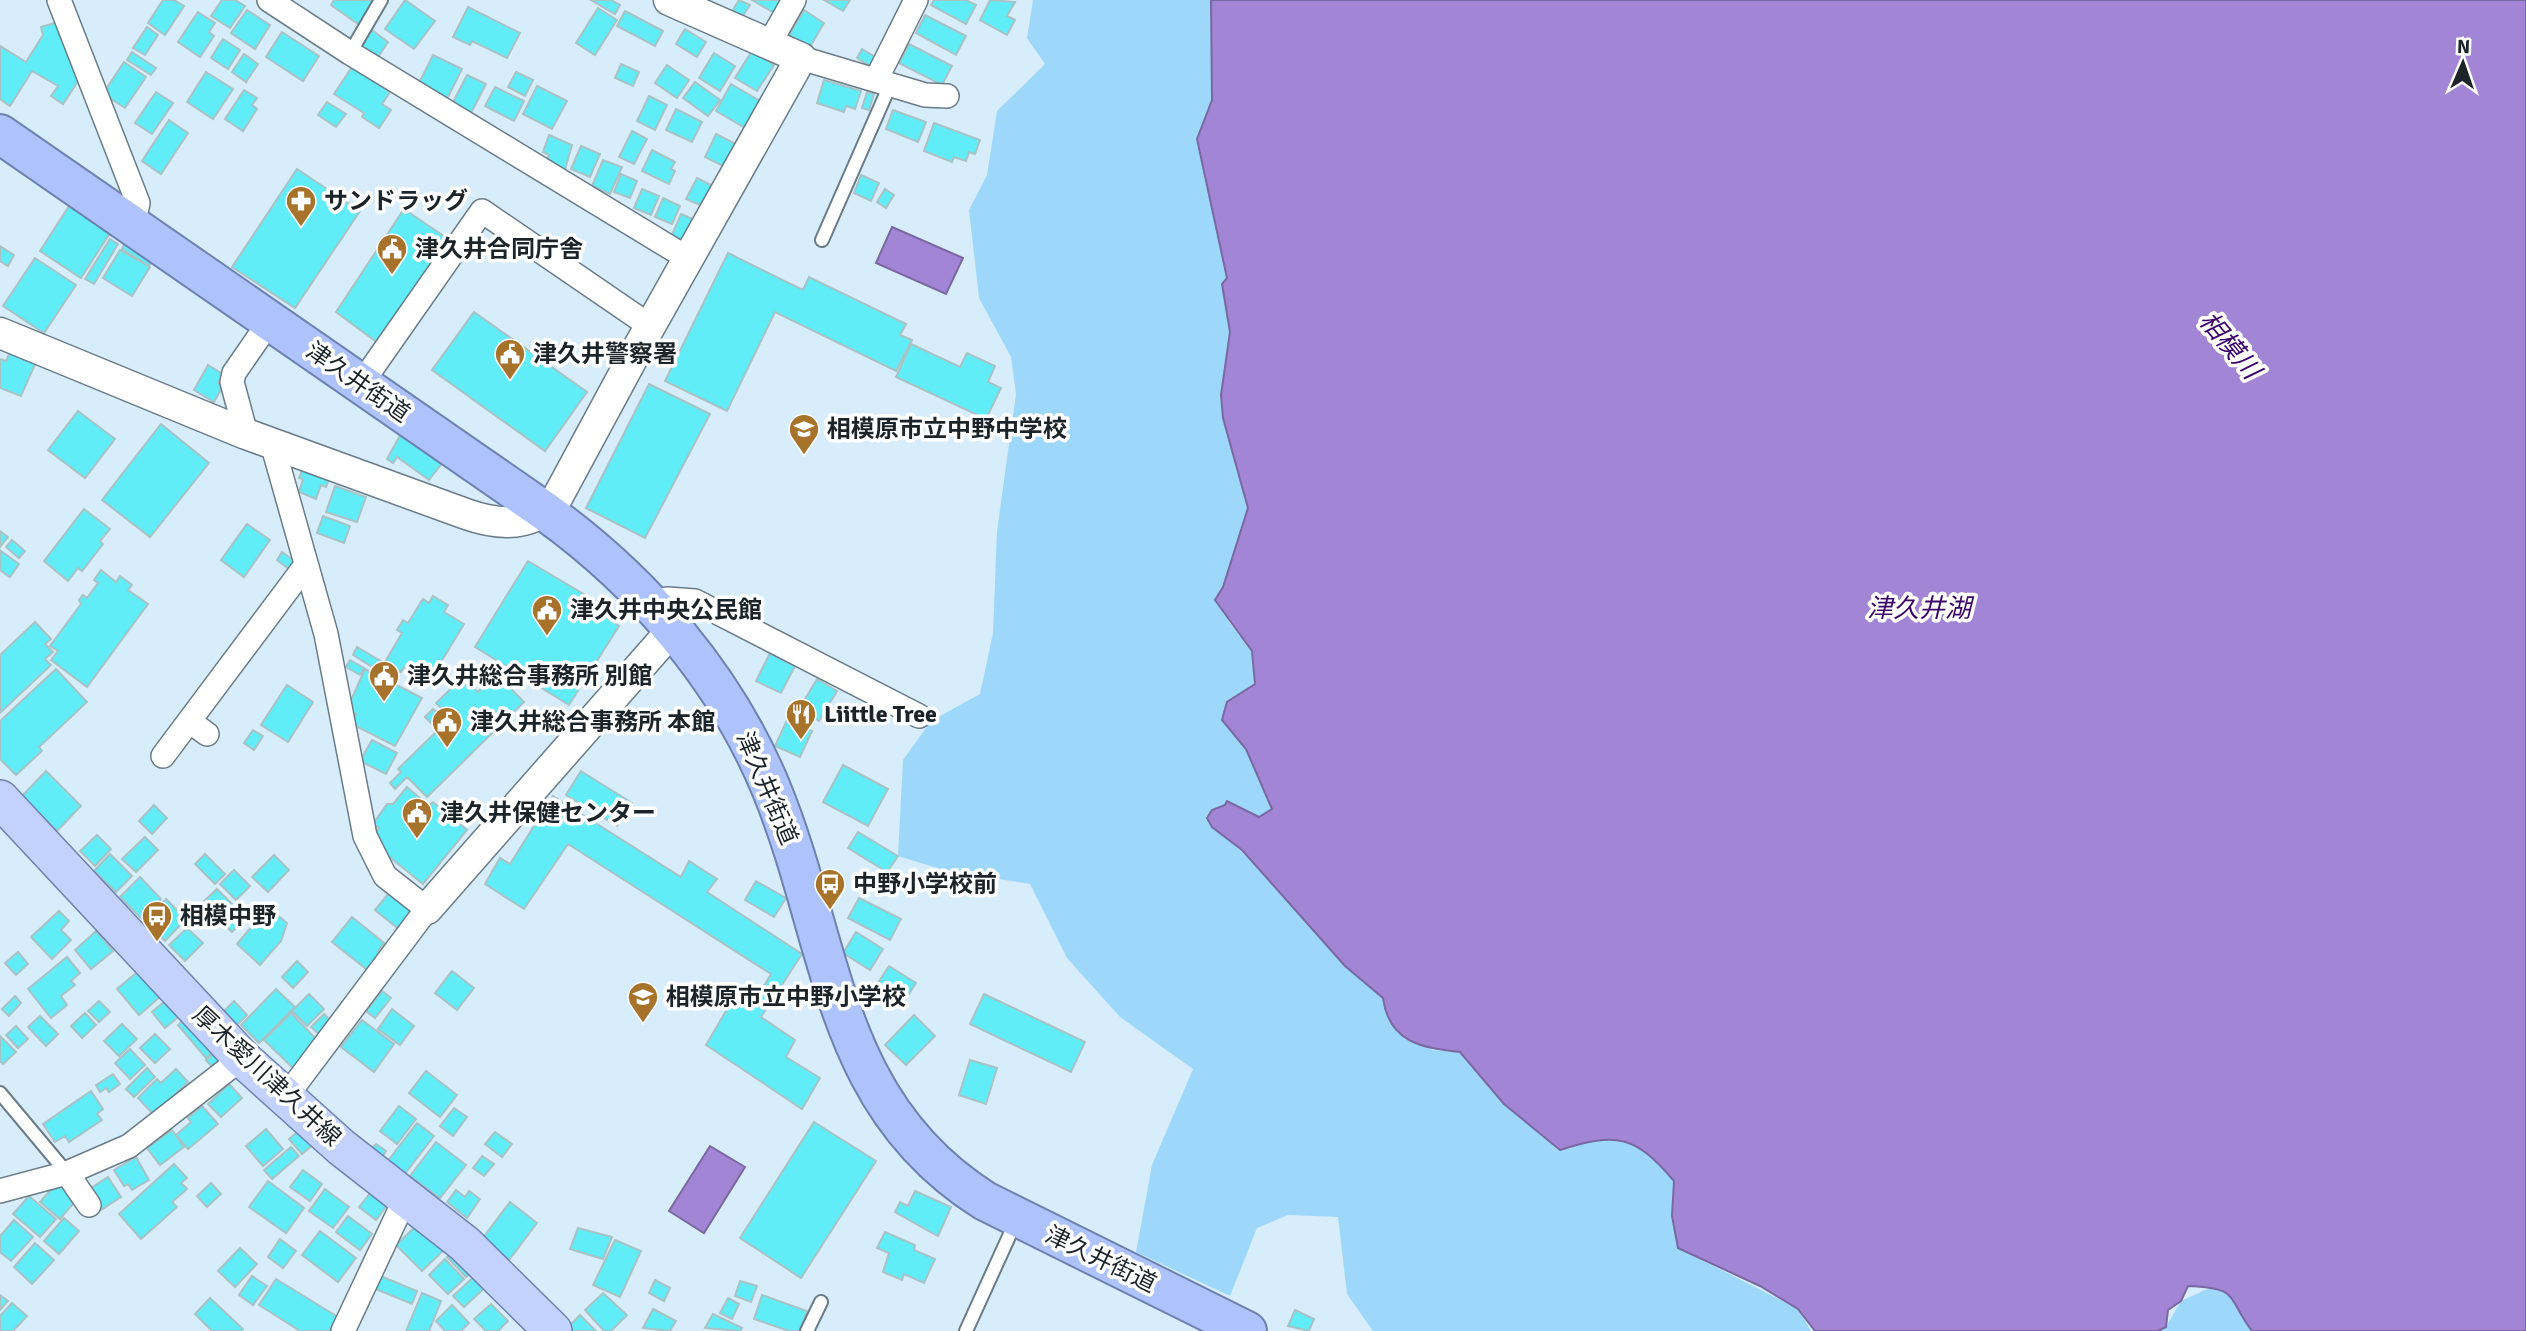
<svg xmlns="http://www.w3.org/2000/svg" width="2526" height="1331" viewBox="0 0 2526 1331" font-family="Signika,'Noto Sans JP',sans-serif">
<rect width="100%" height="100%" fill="#d8edfb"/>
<!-- green -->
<path fill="#9dd8fb" d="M1033,0H1211L1212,100L1197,140L1227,278L1230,332L1221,395L1248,508L1223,587L1229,622L1252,651L1255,684L1227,702L1273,809L1259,818L1213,823L1309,919L1345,966L1383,998L1432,1050L1460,1052L1560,1149C1617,1132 1635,1135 1674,1181L1672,1216L1678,1248L1798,1309L1811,1331H1373L1347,1294L1338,1217L1288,1215L1257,1228L1230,1296L1136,1252L1152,1165L1193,1069L1120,1017L1067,958L1030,884L947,871L898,856L903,760L931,721L980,694L993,633L997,531L1016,394L1011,357L979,298L969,210L987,175L997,111L1045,64L1027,38Z
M2212,1287L2234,1296L2255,1331H2158L2166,1327L2181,1301Z"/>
<!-- water -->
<path fill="#a385d6" stroke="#7a68a2" stroke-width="2" d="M1211,0H2526V1331H2252C2226,1296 2240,1288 2188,1286L2181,1301L2168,1310L2166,1327L2158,1331H1815L1798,1309L1760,1286L1678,1248L1672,1216L1674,1181C1635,1135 1617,1132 1560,1150L1504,1104L1460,1052C1421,1048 1389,1042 1383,998L1345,966L1242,850L1212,827L1207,818L1212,810L1225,805L1227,801L1259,817L1272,809L1246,749L1222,720L1227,702L1255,684L1252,651L1215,600L1223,587L1248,508L1223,418L1221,395L1230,332L1222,284L1227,278L1197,139L1212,100Z
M892,227L963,258L946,294L876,263Z
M710,1146L745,1167L704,1233L669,1211Z"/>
<!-- building -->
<path fill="#60edf8" stroke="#a8c3c5" stroke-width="2" d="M163,0H174L184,6L165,35L148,23Z
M222,0H235L245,6L230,28L211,16Z
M334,0H379L361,26L331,5Z
M405,0L435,21L414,49L385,29Z
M591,0H611L620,5L615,14Z
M739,0L750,5L741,19L731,13Z
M752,0H782L774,13Z
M824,0H850L843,11Z
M934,0H966L976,5L966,24L931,5Z
M990,0L1015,2L1007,16L1015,20L1007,35L980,20Z
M468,7L520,33L507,58L472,41L470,45L453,37Z
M598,8L617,20L595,55L576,43Z
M247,10L270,25L255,49L231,33Z
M804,10L824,23L810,47L789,35Z
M625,11L663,31L655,46L617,26Z
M198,12L215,23L209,32L214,36L200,57L178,42Z
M925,15L966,36L956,55L916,33Z
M62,21L80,78L63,104L51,96L58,86L32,71L10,106L0,99V46L26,62L43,35L41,27Z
M147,27L158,35L145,55L133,48Z
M685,29L706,42L697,57L676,44Z
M372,30L388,42L376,60L359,48Z
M282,32L319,56L303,81L266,57Z
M223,39L240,50L228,69L211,58Z
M909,44L952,66L942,85L899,63Z
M862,49L877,58L872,67L857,58Z
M752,51L774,65L757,91L735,78Z
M132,52L156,68L151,75L127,60Z
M714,53L735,66L720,91L699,78Z
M244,54L258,64L246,82L232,72Z
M433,55L462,69L446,101L417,87Z
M124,62L146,77L125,108L103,94Z
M621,64L639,72L633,86L615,78Z
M667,65L689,80L677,98L655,83Z
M352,67L390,92L382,104L391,110L379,128L362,117L364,113L334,94Z
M206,72L233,89L213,119L187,102Z
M516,72L533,80L525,96L508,87Z
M467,75L486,84L469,117L450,108Z
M824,80L861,91L855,109L846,106L844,112L817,103Z
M695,82L720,100L708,116L683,98Z
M731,84L762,102L747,129L716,111Z
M537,86L567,101L552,129L523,114Z
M495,87L524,101L514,121L485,106Z
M244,90L257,98L252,105L257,109L243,131L225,119Z
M156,92L173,103L152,134L135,123Z
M867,92L874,94L869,110L862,108Z
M649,96L667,105L655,130L637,121Z
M327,102L346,114L336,127L318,115Z
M676,109L702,122L692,142L666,130Z
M893,110L926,122L918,142L886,129Z
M169,120L188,133L161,174L142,161Z
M934,123L980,140L975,154L969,152L966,161L954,157L952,162L924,151Z
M632,131L647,139L634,164L619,157Z
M716,134L736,144L725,167L705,157Z
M549,135L572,145L564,173L545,165L549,155L543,152Z
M581,146L600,154L590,177L571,169Z
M652,150L675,162L671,169L675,171L669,184L642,171Z
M603,160L622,167L610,194L592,186Z
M297,169L360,211L295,308L232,267Z
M621,174L637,181L630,198L614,192Z
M861,175L879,183L871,201L854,193Z
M697,178L717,188L707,208L686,199Z
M642,189L659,196L651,215L634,208Z
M885,189L894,195L886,208L877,202Z
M663,198L680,206L672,224L655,217Z
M71,203L112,230L81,278L40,251Z
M404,209L448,239L378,343L336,312Z
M681,214L702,223L690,251L669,242Z
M110,239L118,244L94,284L85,279Z
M126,241L154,258L149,266L122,249Z
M0,246L14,255L8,266L0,261Z
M120,250L150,267L132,296L103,278Z
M728,253L803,290L809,277L906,324L900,335L912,340L896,371L775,312L727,411L665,381Z
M35,258L76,285L44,333L3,306Z
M474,312L587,392L545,451L432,370Z
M911,344L960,367L967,353L995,366L988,382L1001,388L986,419L896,377Z
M10,352L36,362L21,396L0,388V359L6,361Z
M208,365L223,374L218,383L223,386L214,402L194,390Z
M649,384L710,414L645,538L586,508Z
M78,411L115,439L85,478L48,450Z
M161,424L209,463L150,537L102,500Z
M402,432L443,462L429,480L397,457L393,463L387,459Z
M303,468L330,477L326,487L321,485L316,499L299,492L303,479L299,478Z
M335,486L366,497L357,522L326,512Z
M84,509L110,529L100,541L103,544L82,571L78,568L68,581L44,561Z
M323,516L350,526L344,543L317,533Z
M247,524L270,540L244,577L221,560Z
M0,531L8,537L0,547Z
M12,540L25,551L19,558L6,547Z
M1,551L19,564L10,577L0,570Z
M282,552L299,564L293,572L277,560Z
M528,561L602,605L599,612L619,626L569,705L475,647Z
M101,570L116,582L120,576L132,585L128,590L148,604L87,687L51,660L58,651L50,646L81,604L79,600L83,595L87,598L98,583L94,580Z
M433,596L448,605L444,612L464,624L429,682L404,667L401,672L385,662L402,633L397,630L403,620L408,623L423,599L429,603Z
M35,622L51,639L45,644L53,652L45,659L51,665L0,713V655Z
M357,647L391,667L385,675L353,655Z
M770,653L795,666L781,693L756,681Z
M350,660L364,668L360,675L346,667Z
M56,669L87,702L39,747L42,751L16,775L0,759V721Z
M365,669L422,698L395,746L352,724L356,714L347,709Z
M496,674L524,702L427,797L407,777L395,789L390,783L401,772L398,769L438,730L425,717L433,709L447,722L451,718L436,703L463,677L478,692Z
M817,679L837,691L819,721L799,709Z
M287,685L313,702L288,742L261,725Z
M787,720L812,731L800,757L775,746Z
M253,730L263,736L254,750L244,743Z
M372,740L397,753L386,774L360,761Z
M843,765L888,789L868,826L823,802Z
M46,771L81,806L57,831L22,796Z
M581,771L632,803L617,826L566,795Z
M407,787L429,806L433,802L467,830L423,884L376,846L374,835L379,828L373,824L387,804H393Z
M553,796L681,877L689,861L717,879L707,892L802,954L761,1017L795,1040L786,1057L820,1078L802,1109L706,1045L733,999L750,1010L771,974L568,844L524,909L485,884L500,858L510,864Z
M154,805L167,818L152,834L139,821Z
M858,832L898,856L887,872L848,848Z
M97,835L111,849L95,866L80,851Z
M145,837L158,850L136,872L122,859Z
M110,854L132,876L116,892L94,871Z
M205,854L225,874L215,884L195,864Z
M274,855L289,870L268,892L252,877Z
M234,870L250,886L236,900L220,884Z
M140,877L161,899L142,919L120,897Z
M756,881L786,898L774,917L745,900Z
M393,888L423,911L405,934L375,910Z
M217,889L246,918L232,932L202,903Z
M859,898L901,919L890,940L848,918Z
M166,899L186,919L165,941L144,921Z
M268,907L287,923L281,941L260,965L237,944Z
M59,911L69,921L61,930L71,940L52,959L31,937Z
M352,917L384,943L378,951L384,955L370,972L332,942Z
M187,928L203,943L185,961L169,945Z
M96,931L113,951L91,969L75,950Z
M856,932L883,949L870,970L843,953Z
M18,952L28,964L16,975L5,963Z
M67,957L80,973L71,981L75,985L61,996L67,1005L51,1018L28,989Z
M297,961L308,972L293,988L282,977Z
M146,965L168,990L139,1015L117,989Z
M889,966L916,983L901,1006L874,989Z
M452,971L474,988L457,1010L435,993Z
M276,989L295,1007L259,1043L241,1025Z
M382,991L391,998L375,1018L366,1011Z
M309,994L324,1009L307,1026L292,1011Z
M984,994L1085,1042L1071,1072L970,1024Z
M15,996L21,1003L9,1016L2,1009Z
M170,997L183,1013L165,1028L152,1012Z
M99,1001L110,1012L99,1022L88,1011Z
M234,1001L247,1015L236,1026L223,1012Z
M392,1009L414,1026L400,1045L378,1029Z
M194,1011L222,1044L206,1058L178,1025Z
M85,1013L96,1025L82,1038L71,1026Z
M291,1013L321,1044L295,1070L264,1040Z
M324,1014L334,1024L322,1037L311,1027Z
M914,1015L935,1036L906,1065L885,1045Z
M40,1016L58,1034L46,1046L28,1027Z
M362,1020L394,1044L374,1072L341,1047Z
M122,1024L137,1039L119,1056L104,1041Z
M16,1026L28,1039L18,1048L6,1035Z
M155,1034L170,1049L155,1063L140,1048Z
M0,1036L16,1052L3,1064L0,1061Z
M223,1046L232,1056L215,1070L206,1060Z
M130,1049L145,1065L130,1079L115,1063Z
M970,1060L997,1068L986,1104L959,1095Z
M147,1068L155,1077L134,1097L126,1089Z
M176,1069L188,1082L154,1115L138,1098L157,1079L161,1083Z
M426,1071L457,1095L440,1117L409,1093Z
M113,1074L120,1084L109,1092L106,1088L100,1092L96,1085Z
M229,1084L242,1098L221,1117L208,1104Z
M91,1091L103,1109L97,1114L102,1120L69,1142L65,1136L55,1142L43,1124Z
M202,1106L218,1124L188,1149L176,1135L191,1122L188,1118Z
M399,1106L416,1119L397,1144L380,1131Z
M454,1108L467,1117L453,1136L440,1126Z
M814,1122L876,1161L801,1278L740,1238Z
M417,1123L434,1136L404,1175L387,1162Z
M266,1129L283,1149L263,1166L246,1146Z
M301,1129L314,1144L302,1154L289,1139Z
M172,1130L184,1147L160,1165L147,1148Z
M495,1132L512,1144L502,1157L485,1144Z
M436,1142L466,1165L440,1198L410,1176Z
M376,1144L386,1151L382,1157L371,1149Z
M291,1147L299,1156L272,1179L264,1170Z
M482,1156L494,1164L484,1176L473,1168Z
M136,1157L149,1180L132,1190L128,1184L124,1186L114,1170Z
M174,1164L187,1178L181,1183L187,1189L172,1202L177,1207L141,1239L119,1214Z
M303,1170L322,1184L310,1201L290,1187Z
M108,1177L121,1197L101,1210L88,1190Z
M268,1181L304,1208L286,1233L249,1207Z
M57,1183L76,1200L60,1219L40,1202Z
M211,1183L221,1194L207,1207L197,1196Z
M325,1189L349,1207L333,1228L309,1211Z
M456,1190L465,1197L469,1191L480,1199L467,1218L447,1202Z
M915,1191L951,1207L938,1236L895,1212L900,1202L908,1206Z
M371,1192L388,1204L376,1220L359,1207Z
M29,1196L56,1219L40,1237L13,1214Z
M510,1202L537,1223L509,1260L482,1239Z
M348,1216L372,1234L360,1250L336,1232Z
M64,1218L79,1231L59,1254L44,1241Z
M14,1220L33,1237L11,1261L0,1252V1236Z
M420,1222L446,1248L422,1271L396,1245Z
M578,1228L612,1237L603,1259L570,1249Z
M320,1231L356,1258L338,1282L302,1255Z
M885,1232L915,1245L914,1250L935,1259L924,1283L904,1274L902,1280L883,1272L889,1253L877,1248Z
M280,1239L296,1251L283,1268L268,1257Z
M615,1240L641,1251L620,1297L593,1285Z
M35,1243L54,1260L32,1284L14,1267Z
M240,1248L257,1264L235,1287L218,1271Z
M457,1248L476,1268L466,1277L447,1257Z
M445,1259L464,1279L448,1294L429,1275Z
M481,1270L492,1281L464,1307L453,1296Z
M378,1275L417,1291L412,1304L373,1288Z
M252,1276L267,1286L253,1305L239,1295Z
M276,1279L338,1317L329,1331H300L259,1305Z
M655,1280L670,1288L664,1301L649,1293Z
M740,1281L757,1286L751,1302L735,1296Z
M422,1293L441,1301L429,1331H406Z
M603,1293L627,1315L611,1331H604L585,1310Z
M0,1295L8,1301L0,1310Z
M762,1295L807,1311L800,1331H789L754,1319Z
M210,1298L243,1329L241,1331H212L195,1314Z
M728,1298L739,1304L732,1319L720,1313Z
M12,1303L27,1316L13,1331H0V1316Z
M491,1304L508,1321L498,1331H486L474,1319Z
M452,1305L469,1323L461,1331H445L436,1321Z
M653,1309L676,1321L670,1331L643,1328Z
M1295,1310L1314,1319L1309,1331L1288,1326Z
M713,1314L742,1328L740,1331L705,1328Z
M580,1315L596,1331H572L568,1327Z"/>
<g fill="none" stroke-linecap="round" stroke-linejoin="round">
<!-- service casing -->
<g stroke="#697c88" stroke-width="16">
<path id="service" d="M350,53L381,0
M822,240L890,85
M0,1093L67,1173
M807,1331L821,1302
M966,1331L1016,1221"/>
</g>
<!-- minor casing -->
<g stroke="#697c88" stroke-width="26">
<path id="minor" d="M59,0L138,203L133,226
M269,0L350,53L689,259
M769,44L794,0
M801,58L925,95L947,96
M876,80L916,0
M361,384L482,211L650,326
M246,434L232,382L234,373L270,321
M272,443L326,634L365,836L385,876L427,909L285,1098
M649,602L667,599L695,601L919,716
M189,721L207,734
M163,756L306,565
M67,1173L89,1205
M0,1191L67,1173L129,1146L242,1058
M343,1331L406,1197"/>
</g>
<!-- tertiary casing -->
<g stroke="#697c88" stroke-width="33">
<path id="tertiary" d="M0,333L246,434L466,514C500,526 533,528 557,498L639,346L801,58L669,0
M427,909L673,629"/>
</g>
<!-- primary casing -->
<g stroke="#6d82b1" stroke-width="40">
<path id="primary" d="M0,799L242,1058L341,1147L465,1244L553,1331"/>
</g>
<!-- trunk casing -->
<g stroke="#6d82b1" stroke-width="42">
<path id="trunk" d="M0,134L546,512C643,582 725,677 771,788C834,941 830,1104 985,1201L1247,1331"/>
</g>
<!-- service -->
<use href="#service" stroke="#fff" stroke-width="12"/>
<!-- minor -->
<use href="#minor" stroke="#fff" stroke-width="23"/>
<!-- tertiary -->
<use href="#tertiary" stroke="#fff" stroke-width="30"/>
<!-- primary -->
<use href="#primary" stroke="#c2d2fc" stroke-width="37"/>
<!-- trunk -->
<use href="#trunk" stroke="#aec3fb" stroke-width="38"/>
</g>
<!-- icons -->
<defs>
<g id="pharmacy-pin" transform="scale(1.575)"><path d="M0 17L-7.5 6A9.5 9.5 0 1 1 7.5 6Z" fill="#a7732b" stroke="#fff"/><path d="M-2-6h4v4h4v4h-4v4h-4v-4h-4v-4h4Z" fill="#fff"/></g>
<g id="civic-pin" transform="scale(1.575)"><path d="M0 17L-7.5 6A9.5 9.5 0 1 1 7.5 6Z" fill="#a7732b" stroke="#fff"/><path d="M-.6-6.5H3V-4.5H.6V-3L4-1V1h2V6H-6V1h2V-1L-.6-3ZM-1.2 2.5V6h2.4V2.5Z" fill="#fff"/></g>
<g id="school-pin" transform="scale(1.575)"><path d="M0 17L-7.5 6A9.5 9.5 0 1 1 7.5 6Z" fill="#a7732b" stroke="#fff"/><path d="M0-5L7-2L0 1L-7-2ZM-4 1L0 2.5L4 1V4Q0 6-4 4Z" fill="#fff"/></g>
<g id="restaurant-pin" transform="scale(1.575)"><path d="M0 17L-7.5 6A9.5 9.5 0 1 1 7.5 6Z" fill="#a7732b" stroke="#fff"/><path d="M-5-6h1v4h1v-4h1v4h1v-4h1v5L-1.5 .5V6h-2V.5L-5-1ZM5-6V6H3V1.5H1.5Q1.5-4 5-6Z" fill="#fff"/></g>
<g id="bus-pin" transform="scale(1.575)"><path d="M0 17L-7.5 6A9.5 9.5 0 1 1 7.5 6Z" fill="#a7732b" stroke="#fff"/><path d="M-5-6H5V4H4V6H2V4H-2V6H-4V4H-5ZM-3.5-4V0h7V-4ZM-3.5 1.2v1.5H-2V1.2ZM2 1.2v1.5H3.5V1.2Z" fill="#fff"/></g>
</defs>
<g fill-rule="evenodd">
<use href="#pharmacy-pin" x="301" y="201"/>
<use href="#civic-pin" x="392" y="249"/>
<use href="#civic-pin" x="510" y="354"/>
<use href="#school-pin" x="804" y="429"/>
<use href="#civic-pin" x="547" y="610"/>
<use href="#civic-pin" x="384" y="676"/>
<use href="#restaurant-pin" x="801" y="714"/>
<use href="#civic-pin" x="447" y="722"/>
<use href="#civic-pin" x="417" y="813"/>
<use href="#bus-pin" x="830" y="884"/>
<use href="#bus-pin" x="157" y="916"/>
<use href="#school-pin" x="643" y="997"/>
</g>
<g text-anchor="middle" stroke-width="7" stroke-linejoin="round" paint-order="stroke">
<!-- poi labels -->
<g font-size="24" font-weight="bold" fill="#1c2429" stroke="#fff" text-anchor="start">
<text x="324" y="209">サンドラッグ</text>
<text x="415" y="257">津久井合同庁舎</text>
<text x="533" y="362">津久井警察署</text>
<text x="827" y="437">相模原市立中野中学校</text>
<text x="570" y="618">津久井中央公民館</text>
<text x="407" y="684">津久井総合事務所 別館</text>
<text x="824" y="722">Liittle Tree</text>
<text x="470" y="730">津久井総合事務所 本館</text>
<text x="440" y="821">津久井保健センター</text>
<text x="853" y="892">中野小学校前</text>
<text x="180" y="924">相模中野</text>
<text x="666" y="1005">相模原市立中野小学校</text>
</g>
<!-- street labels -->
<g font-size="24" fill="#1c2429" stroke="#fff">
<text transform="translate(358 382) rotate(35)" y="8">津久井街道</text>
<text transform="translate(767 788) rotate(67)" y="8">津久井街道</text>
<text transform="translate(267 1076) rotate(43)" y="8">厚木愛川津久井線</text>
<text transform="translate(1101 1259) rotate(26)" y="8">津久井街道</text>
</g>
<!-- water labels -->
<g font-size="26" font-style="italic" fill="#3b056a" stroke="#fff">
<text transform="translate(2230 345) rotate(50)" y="9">相模川</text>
<text x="1919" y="617">津久井湖</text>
</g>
</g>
<!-- north arrow -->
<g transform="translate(2463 63) rotate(2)" stroke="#ffffff" stroke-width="5" paint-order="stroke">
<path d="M0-5L12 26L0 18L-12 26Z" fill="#1c2429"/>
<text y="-10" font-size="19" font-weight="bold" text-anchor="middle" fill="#1c2429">N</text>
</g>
</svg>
